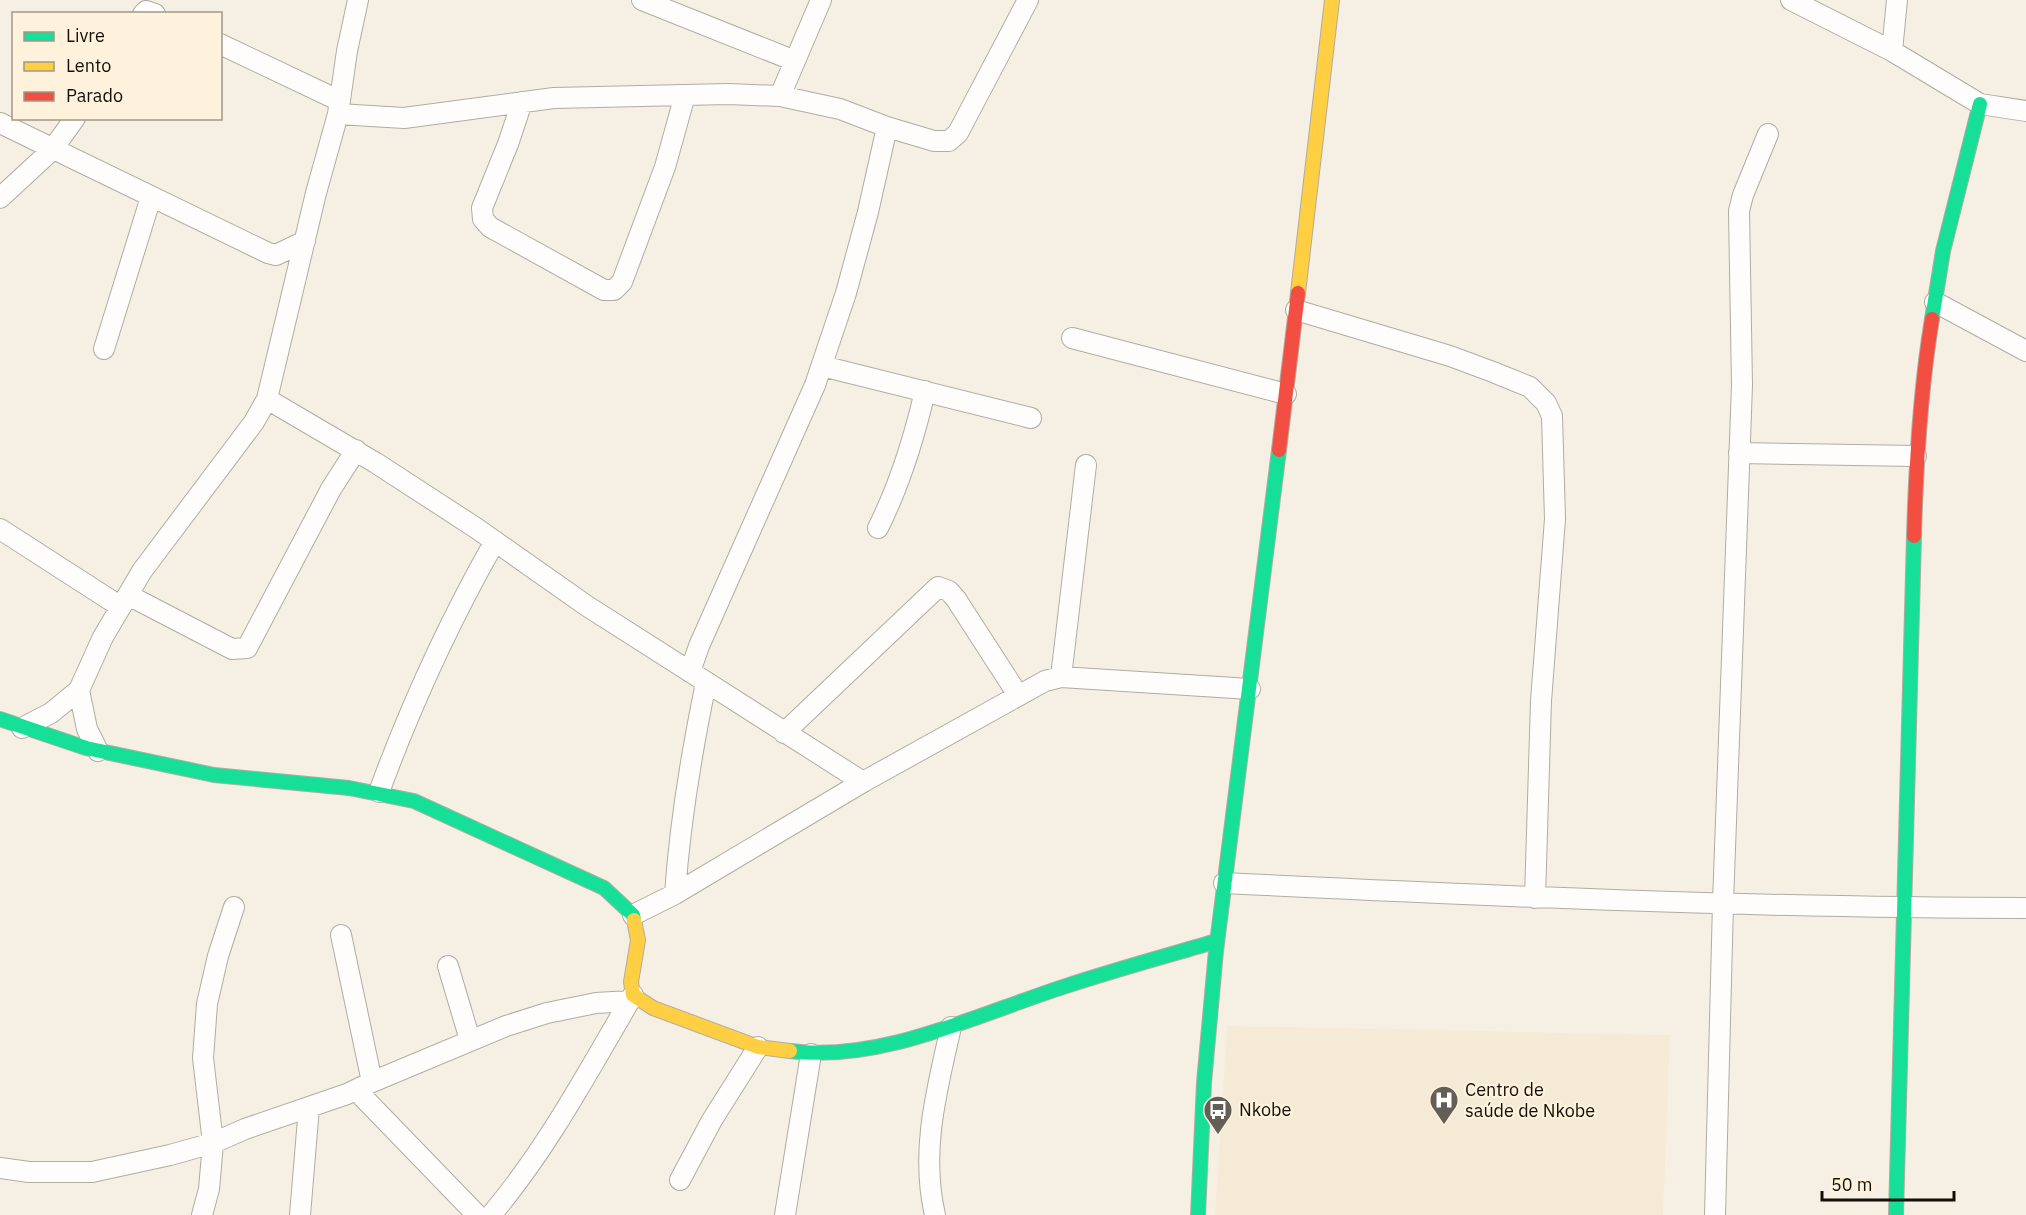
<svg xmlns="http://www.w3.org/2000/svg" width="2026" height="1215" viewBox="0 0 2026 1215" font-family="'IBM Plex Sans',sans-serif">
<rect width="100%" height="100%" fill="#f6f0e4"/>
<!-- built -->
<path fill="#f5ead5" d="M1227,1026L1670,1035L1663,1215H1215Z"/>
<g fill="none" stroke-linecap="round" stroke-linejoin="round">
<!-- street casing -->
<g stroke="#b0aca3" stroke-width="22">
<path id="street" d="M642,0L795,61
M1791,0L1892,51L1897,0
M143,14L146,11L155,14
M220,44L340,101
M1892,51L1980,104L2026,111
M780,96L821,0
M522,102L508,144L482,208L483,219L490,227L604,290H614L622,282L665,167L685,95
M338,114L404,118L554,98L728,94L780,96L840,109L887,127L934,141H949L958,133L1028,0
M0,123L268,253L276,255L305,241
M0,198L52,150L75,118
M1935,302L2026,351
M1296,310L1450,356L1493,372L1530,387L1546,403L1552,416L1555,519L1541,701L1535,898
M1072,338L1286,394
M104,349L151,197
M822,366L1031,418
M267,399L376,463L476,528L587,606L863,782
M1739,453L1916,456
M878,528C900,484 914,439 925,391
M0,529L121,607
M128,595L232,649L247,648L331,489L356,450
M690,672L699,646L815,385L846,293L868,212L887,127
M1061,677L1086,465
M79,690L87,729L98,751
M22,728L51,713L79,690L103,637L142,571L254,422L267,399L316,193L338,114L347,51L358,0
M784,733L938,587L949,591L956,599L1018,695
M379,792C411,705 449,622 495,541
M1224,883C1491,896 1759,908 2026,908
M675,894C680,821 691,755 706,683
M633,915L675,894L863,782L1045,681L1061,677L1250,689
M341,935L372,1082
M448,966L470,1040
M356,1090L477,1215
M0,1168L29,1172H92L170,1155L213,1143L245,1129L347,1094L372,1082L506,1026L547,1013L596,1003L630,1001
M680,1180L712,1120L758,1047
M202,1215L209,1189L213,1143L203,1058L207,1004L218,956L234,907
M300,1215L309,1107
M491,1215C547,1149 589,1070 633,995
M785,1215L811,1054
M935,1215C920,1151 937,1089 951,1027
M1715,1215L1723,903L1742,385L1739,211L1743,195L1768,134"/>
</g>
<!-- fast casing -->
<g stroke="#b0aca3" stroke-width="16">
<path id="fast" d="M1932,319L1943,251L1980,104
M0,719L86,748L214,775L349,788L414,801L604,888L633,915L634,920
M790,1051C880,1063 979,1014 1063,987C1114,970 1166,956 1217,941
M1198,1215L1204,1083L1216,951L1279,450
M1896,1215L1914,536"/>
</g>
<!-- slow casing -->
<g stroke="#b0aca3" stroke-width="16">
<path id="slow" d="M1298,293L1332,0
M634,920L638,940L631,982L633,995L653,1008L758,1047L790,1051"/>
</g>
<!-- jam casing -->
<g stroke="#b0aca3" stroke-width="16">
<path id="jam" d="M1279,450L1298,293
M1914,536C1916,463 1920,391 1932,319"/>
</g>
<!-- street -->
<use href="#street" stroke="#fefdfb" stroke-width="20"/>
<!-- fast -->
<use href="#fast" stroke="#16e098" stroke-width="14"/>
<!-- slow -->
<use href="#slow" stroke="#ffcf43" stroke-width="14"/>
<!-- jam -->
<use href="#jam" stroke="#f24e42" stroke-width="14"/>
</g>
<!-- icons -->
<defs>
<g id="hospital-pin" transform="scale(1.5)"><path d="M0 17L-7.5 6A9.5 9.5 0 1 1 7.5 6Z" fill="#635e56" stroke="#fef2dc"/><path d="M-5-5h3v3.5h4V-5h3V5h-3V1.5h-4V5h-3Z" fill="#fff"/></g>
<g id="bus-pin" transform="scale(1.5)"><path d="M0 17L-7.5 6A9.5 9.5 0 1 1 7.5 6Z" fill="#635e56" stroke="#fef2dc"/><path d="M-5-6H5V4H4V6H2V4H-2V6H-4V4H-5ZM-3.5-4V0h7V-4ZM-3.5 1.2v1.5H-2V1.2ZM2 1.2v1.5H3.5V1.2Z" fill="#fff"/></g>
</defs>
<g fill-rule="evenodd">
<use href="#hospital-pin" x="1444" y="1100"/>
<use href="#bus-pin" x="1218" y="1110"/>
</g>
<g text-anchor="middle" stroke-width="4.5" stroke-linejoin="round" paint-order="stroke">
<!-- poi labels -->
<g font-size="18" fill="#141009" stroke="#fef2dc" text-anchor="start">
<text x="1465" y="1096">Centro de<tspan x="1465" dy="21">saúde de Nkobe</tspan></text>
<text x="1239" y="1116">Nkobe</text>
</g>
</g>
<!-- legend -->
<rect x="12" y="12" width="210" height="108" fill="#fef2dc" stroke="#a09888" stroke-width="1.5"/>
<rect x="24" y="32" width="30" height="9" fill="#16e098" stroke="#a09888" stroke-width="1.5"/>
<text x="66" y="42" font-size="18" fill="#141009">Livre</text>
<rect x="24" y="62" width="30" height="9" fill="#ffcf43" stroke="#a09888" stroke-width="1.5"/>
<text x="66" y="72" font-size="18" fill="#141009">Lento</text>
<rect x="24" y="92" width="30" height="9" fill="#f24e42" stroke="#a09888" stroke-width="1.5"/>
<text x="66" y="102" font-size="18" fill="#141009">Parado</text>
<!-- scale -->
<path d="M1822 1191v9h132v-9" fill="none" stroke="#141009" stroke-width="3"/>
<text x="1831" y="1191" font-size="18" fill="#141009" stroke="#fef2dc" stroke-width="4.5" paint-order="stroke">50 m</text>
</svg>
